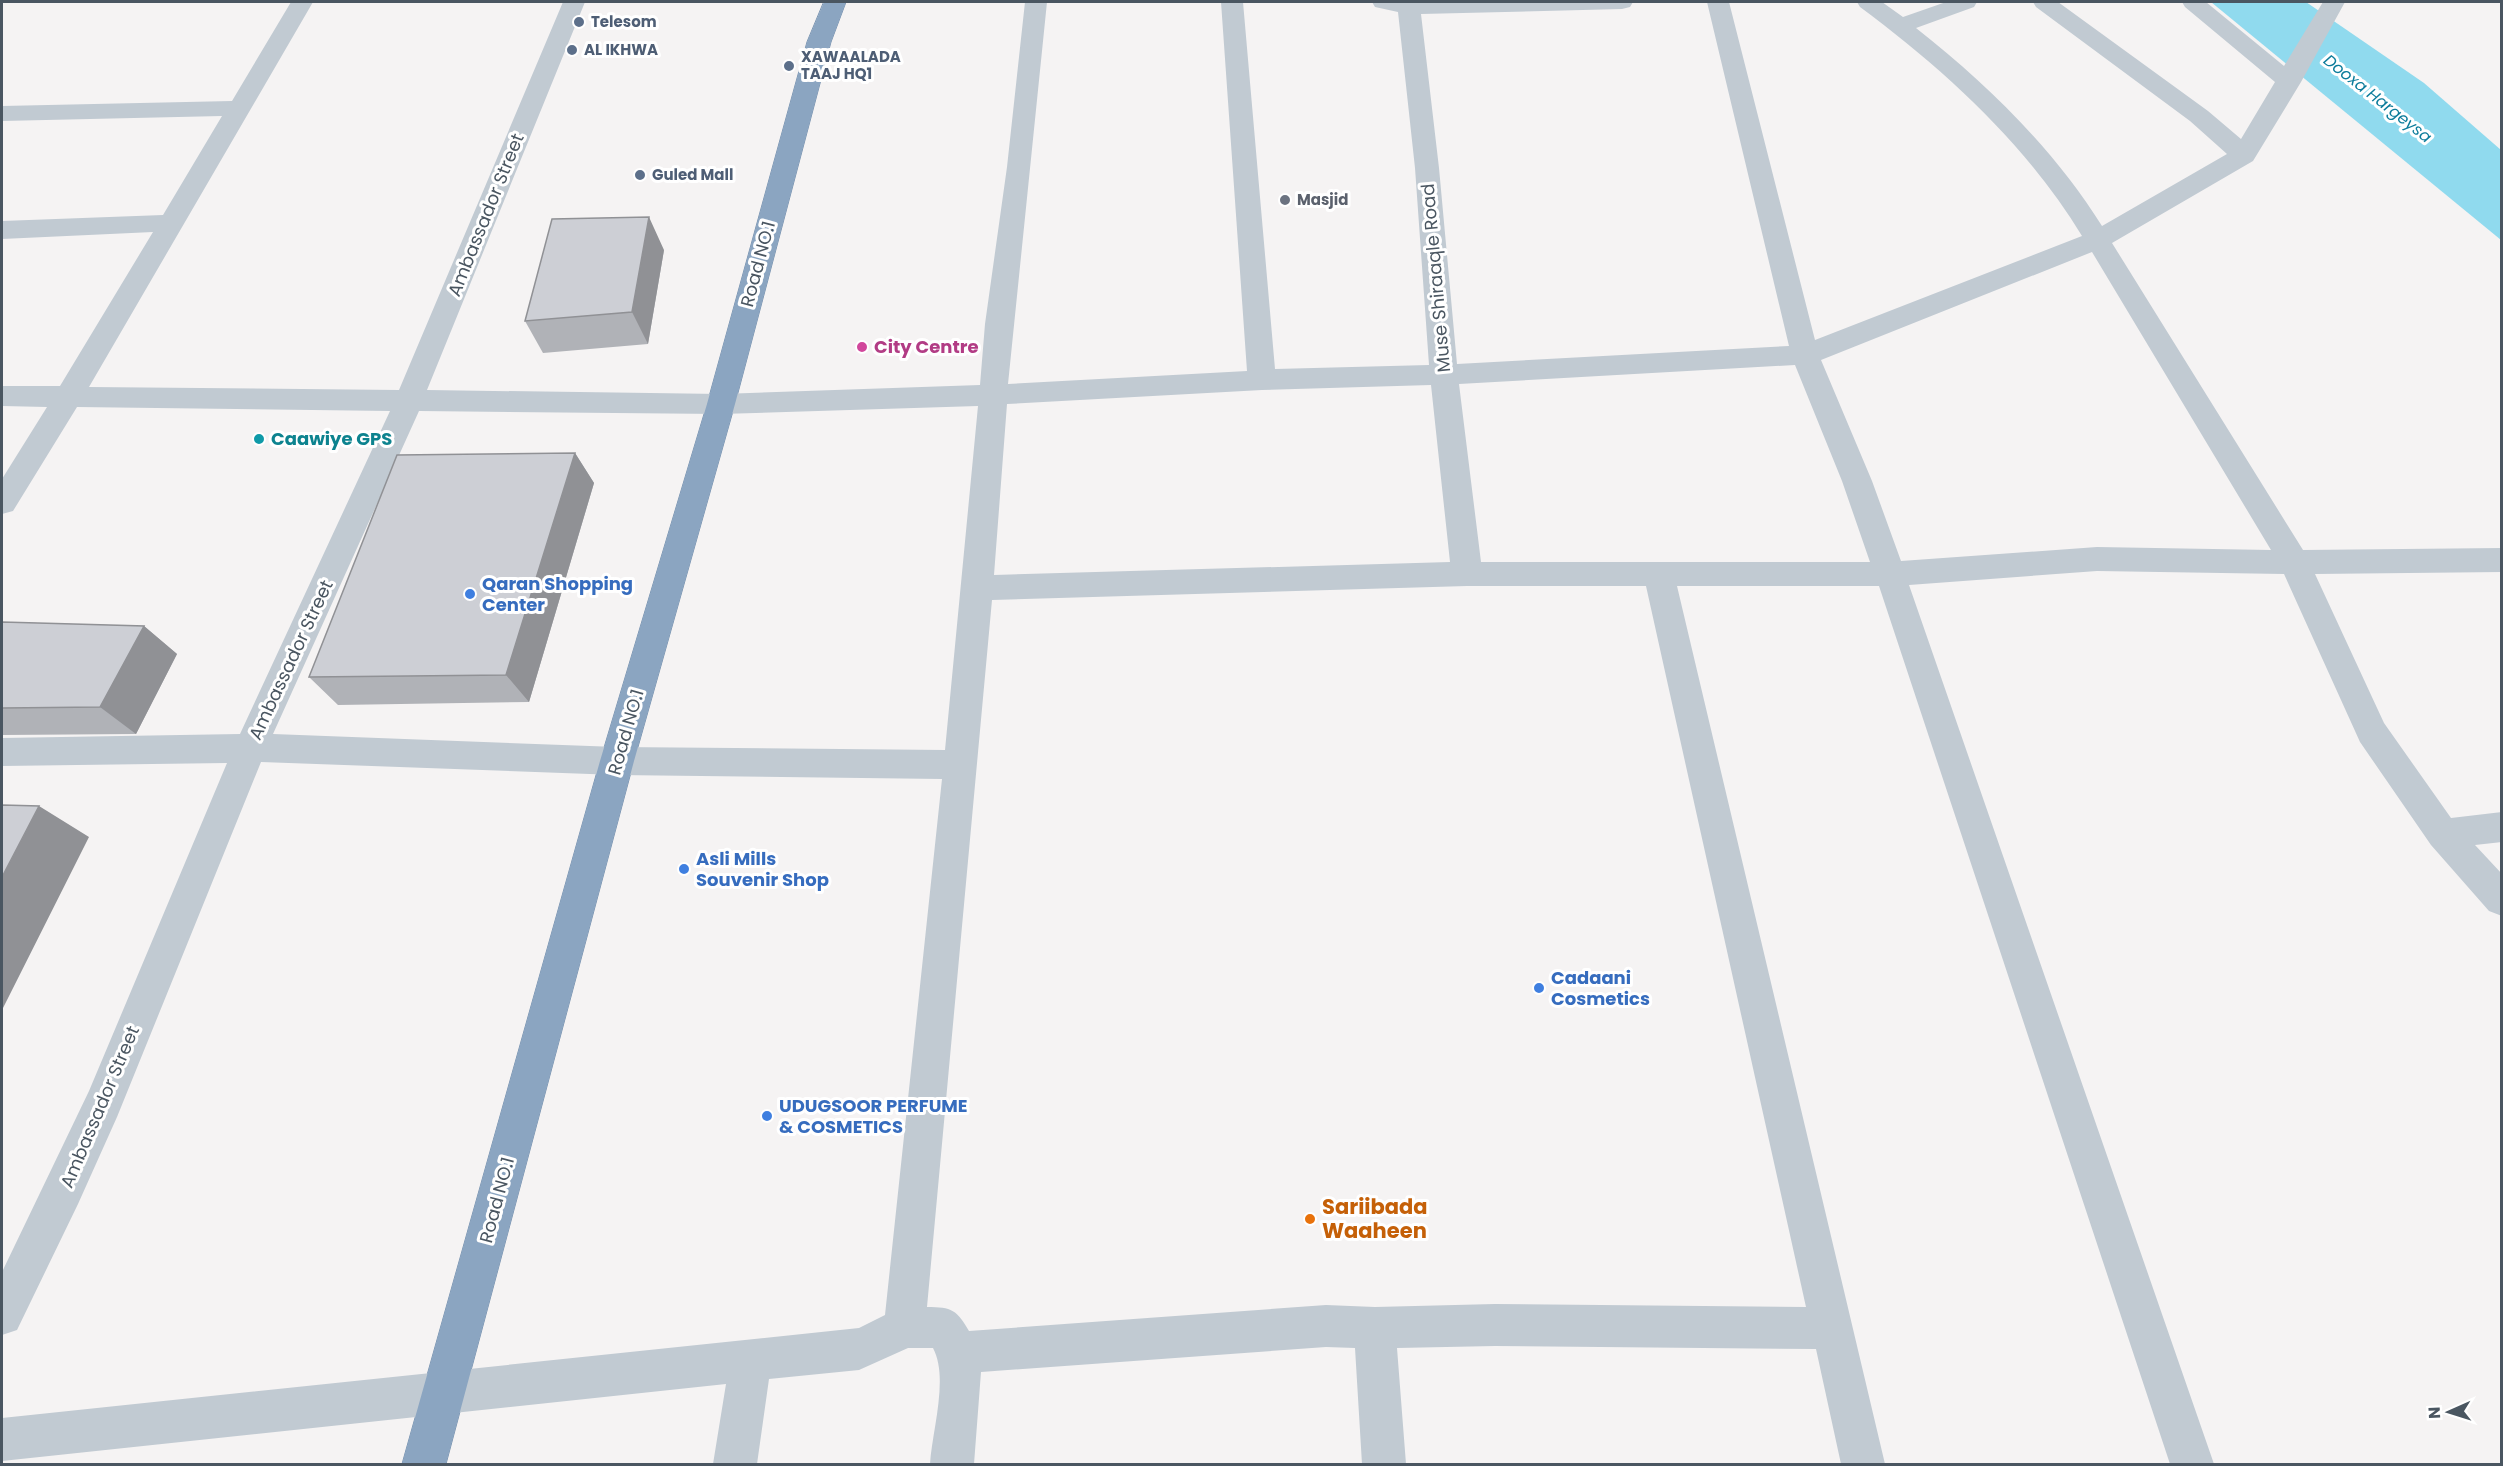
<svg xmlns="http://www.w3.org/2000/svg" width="2503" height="1466" viewBox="0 0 2503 1466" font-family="Poppins,sans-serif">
<rect width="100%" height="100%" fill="#f5f3f3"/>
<!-- water -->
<path fill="#90daee" d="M2211,2H2306L2424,83L2501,150V240Z"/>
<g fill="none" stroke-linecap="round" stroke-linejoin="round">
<!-- highway casing -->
<g stroke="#7690ad" stroke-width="1">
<path id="highway" d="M824,2H846L831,42L735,404L634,761L446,1464H402L600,761L707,404L807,42Z"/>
</g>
<!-- street -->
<path fill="#c1cad2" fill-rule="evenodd" d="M291,2H313L89,387L399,390L563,2H585L427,390L721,394L980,385L985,324L1007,167L1025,2H1047L1008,384L1247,371L1221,2H1243L1275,369L1429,365L1415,168L1398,12L1375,7L1372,2H1633L1630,7L1622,9L1421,14L1439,168L1457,364L1789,346L1707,2H1729L1815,340L2082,236C2027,145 1945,70 1860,7L1857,2H1882L1903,17L1946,2H1977L1974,7L1916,28C1987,84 2054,149 2102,226L2227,154L2190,121L2036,7L2033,2H2058L2208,111L2241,139L2275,82L2185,7L2182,2H2206L2284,66L2323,2H2345L2301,82L2253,161L2112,243L2303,550L2502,548V572L2315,574L2384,723L2451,818L2502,812V842L2475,845L2502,874V916L2489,911L2431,845L2360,742L2284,574L2097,571L1909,585L2214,1464H2170L1879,586H1677L1885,1464H1841L1816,1349L1495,1346L1397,1348L1406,1464H1362L1355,1348L1326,1347L981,1372L974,1464H930C932,1431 949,1378 933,1348H908L859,1370L769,1379L757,1464H713L726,1384L2,1461V1418L859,1328L885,1315L942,779L617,775L261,762L117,1117L78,1204L17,1330L2,1335V1272L89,1091L227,763L2,766V738L240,734L390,411L77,407L13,511L2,514V479L47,407L2,406V386H60L153,232L2,239V221L163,215L222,116L2,121V106L232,101ZM2092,252L2271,550L2097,547L1901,561L1872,481L1821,360ZM1795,365L1842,481L1870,562H1481L1459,384ZM1431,385L1450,562L994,575L1007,404L1262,390ZM978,406L945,750L617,747L273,734L419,411L721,414ZM1467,586H1646L1806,1307L1495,1304L1375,1307L1326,1305L969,1331C957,1310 952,1307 927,1307L992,600Z"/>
<!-- highway -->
<use href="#highway" fill="#8ba5c1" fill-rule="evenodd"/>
</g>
<!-- wall -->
<path fill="#b0b2b7" d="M664,250L648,344L543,353L525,321Z
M575,453L594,483L529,702L338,705L309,677Z
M2,622L144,626L177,654L136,734L2,735Z"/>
<!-- shaded-wall -->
<path fill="#909195" d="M649,217L664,250L648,344L632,312Z
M575,453L594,483L529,702L506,675Z
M144,626L177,654L136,734L100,707Z
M39,806L89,837L2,1010V877Z"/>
<!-- building -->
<path fill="#cdcfd5" stroke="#909195" stroke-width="1.5" d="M649,217L632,312L525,321L552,219Z
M575,453L506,675L309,677L397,455Z
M2,622L144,626L100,707L2,708Z
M2,805L39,806L2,877Z"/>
<!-- markers -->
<g fill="#5c6f8a" stroke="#fff" stroke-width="2">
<circle cx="579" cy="22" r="6"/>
<circle cx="572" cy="50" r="6"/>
<circle cx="789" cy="66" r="6"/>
<circle cx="640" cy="175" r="6"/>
</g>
<circle fill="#6b7280" stroke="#fff" stroke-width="2" cx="1285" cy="200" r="6"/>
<circle fill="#d1479c" stroke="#fff" stroke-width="2" cx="862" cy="347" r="6"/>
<circle fill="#0f9aa8" stroke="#fff" stroke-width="2" cx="259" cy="439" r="6"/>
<g fill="#3f7fe0" stroke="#fff" stroke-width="2">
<circle cx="470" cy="594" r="6"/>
<circle cx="684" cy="869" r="6"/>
<circle cx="1539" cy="988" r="6"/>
<circle cx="767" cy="1116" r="6"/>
</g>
<circle fill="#e8710a" stroke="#fff" stroke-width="2" cx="1310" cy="1219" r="6"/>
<g text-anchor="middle" stroke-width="6" stroke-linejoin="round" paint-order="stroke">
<!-- far-service labels -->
<g font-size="15" font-weight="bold" fill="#4e5e75" stroke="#fff" text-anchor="start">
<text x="591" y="27">Telesom</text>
<text x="584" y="55">AL IKHWA</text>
<text x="801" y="62">XAWAALADA<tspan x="801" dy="17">TAAJ HQ1</tspan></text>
<text x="652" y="180">Guled Mall</text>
</g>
<!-- far-worship labels -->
<g font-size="15" font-weight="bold" fill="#5b616d" stroke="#fff" text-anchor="start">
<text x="1297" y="205">Masjid</text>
</g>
<!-- far-water labels -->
<g font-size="16" font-style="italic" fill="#0c7c9b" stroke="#fff">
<text transform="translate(2378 98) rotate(38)" y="6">Dooxa Hargeysa</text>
</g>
<!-- street labels -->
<g font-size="18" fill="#4a5661" stroke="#fff">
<text transform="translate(486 215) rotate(-68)" y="6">Ambassador Street</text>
<text transform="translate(758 264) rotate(-75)" y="6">Road NO.1</text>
<text transform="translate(1436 278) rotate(-95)" y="6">Muse Shiraaqle Road</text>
<text transform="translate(291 660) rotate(-65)" y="6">Ambassador Street</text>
<text transform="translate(626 732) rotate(-74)" y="6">Road NO.1</text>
<text transform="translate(100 1107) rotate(-67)" y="6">Ambassador Street</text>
<text transform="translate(497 1200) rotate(-75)" y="6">Road NO.1</text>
</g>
<!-- hotel labels -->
<g font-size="18" font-weight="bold" fill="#b23c85" stroke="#fff" text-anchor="start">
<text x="874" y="353">City Centre</text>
</g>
<!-- culture labels -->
<g font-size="18" font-weight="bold" fill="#0d838f" stroke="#fff" text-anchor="start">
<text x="271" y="445">Caawiye GPS</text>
</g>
<!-- shop labels -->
<g font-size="18" font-weight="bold" fill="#366cbe" stroke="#fff" text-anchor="start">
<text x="482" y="590">Qaran Shopping<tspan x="482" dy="21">Center</tspan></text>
<text x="696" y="865">Asli Mills<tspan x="696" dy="21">Souvenir Shop</tspan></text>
<text x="1551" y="984">Cadaani<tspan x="1551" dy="21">Cosmetics</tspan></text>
<text x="779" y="1112">UDUGSOOR PERFUME<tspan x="779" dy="21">&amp; COSMETICS</tspan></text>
</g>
<!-- near-food labels -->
<g font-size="21" font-weight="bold" fill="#c56008" stroke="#fff" text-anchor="start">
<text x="1322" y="1214">Sariibada<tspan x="1322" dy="24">Waaheen</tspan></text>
</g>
</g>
<!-- border -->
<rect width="2503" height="1466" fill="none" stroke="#4a5661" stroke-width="6"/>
<!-- north arrow -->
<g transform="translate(2449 1412) rotate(267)" stroke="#ffffff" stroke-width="4.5" paint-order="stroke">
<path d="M0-4.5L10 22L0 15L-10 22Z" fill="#4a5661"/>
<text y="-9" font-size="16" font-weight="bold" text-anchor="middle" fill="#4a5661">N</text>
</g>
</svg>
